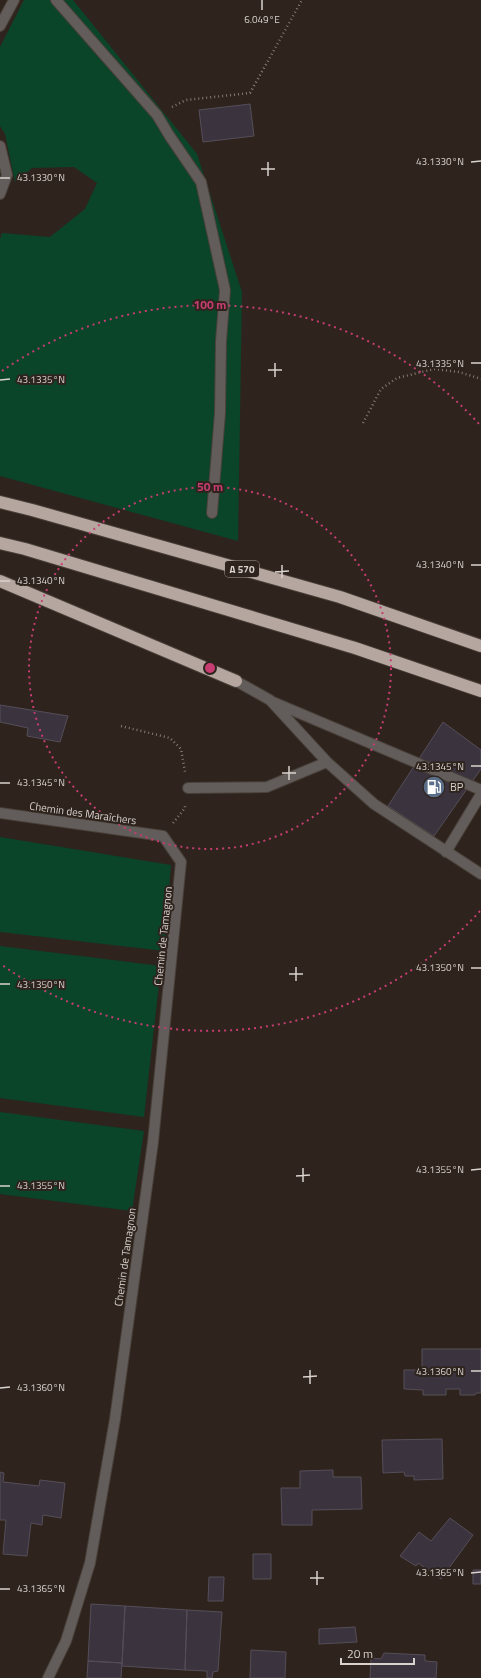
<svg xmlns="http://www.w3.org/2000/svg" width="481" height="1678" viewBox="0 0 481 1678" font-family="'Titillium Web',sans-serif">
<rect width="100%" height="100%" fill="#2e241d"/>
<!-- green -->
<path fill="#0a4429" d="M24,0H73L197,154L242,292L238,541L0,476V239L2,233L50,237L85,209L97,183L74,167L32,168L15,182L5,134L0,126V47Z
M0,837L171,865L164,951L0,932Z
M0,946L161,966L144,1117L0,1098Z
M0,1112L144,1131L132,1211L0,1194Z"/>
<!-- building -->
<path fill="#3b343f" stroke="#554e59" d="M250,104L254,136L203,142L199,110Z
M0,705L68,716L60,742L27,736L28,728L0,722Z
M443,722L481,750V769L434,836L388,806Z
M422,1349H481V1393H476L475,1395H460V1389H446V1395H423V1390L404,1389V1370H422Z
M442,1439L443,1479L414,1480V1476H405L404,1472L383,1473L382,1440Z
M333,1470V1477H361L362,1509L312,1510V1525H282L281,1488H300V1471Z
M0,1472L4,1473L3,1482L39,1486L40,1480L65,1483L61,1518L43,1515L42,1525L31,1523L27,1556L3,1554L6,1520H0Z
M450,1518L473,1535L441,1579L418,1563L416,1566L400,1556L419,1532L431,1541Z
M253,1554H271V1579H253Z
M473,1570H481V1584H473Z
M209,1577H224L223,1601H208Z
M91,1604L125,1606L122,1663L88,1661Z
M125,1606L187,1610L185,1670L122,1666Z
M187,1610L222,1612L218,1671L213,1672L212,1678H207V1671L185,1670Z
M355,1627L357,1642L319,1644V1629Z
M251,1650L286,1652L285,1678H250Z
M384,1653L425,1655V1661L437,1662L436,1678H370L371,1658L381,1659Z
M88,1661L122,1663L121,1678H87Z"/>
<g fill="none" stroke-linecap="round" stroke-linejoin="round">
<!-- service casing -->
<g stroke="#494039" stroke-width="12">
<path id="service" d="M56,0L157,115L169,135L201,182L225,290L221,341L220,413L212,513
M0,26L14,0
M0,146L7,175L0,194
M236,681L270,700L327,762L374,804L481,874
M273,702L481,790
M188,788L267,787L327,762
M446,852L481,794"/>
</g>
<!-- minor casing -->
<g stroke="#494039" stroke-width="12">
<path id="minor" d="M0,813L163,836L181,862L153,1142L115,1419L90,1563L66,1641L48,1678"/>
</g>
<!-- motorway casing -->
<g stroke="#494039" stroke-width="14">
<path id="motorway" d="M0,502L32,510L340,597L481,646
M0,543L25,549L355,648L481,691
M0,581L236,681"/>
</g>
<!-- path -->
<path stroke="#837a74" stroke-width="2.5" stroke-dasharray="1 3" stroke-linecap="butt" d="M172,107L186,100L250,93L302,0
M363,423L381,389L397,378L434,369L459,372L481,379
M121,726L170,738L181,749L185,772
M173,823L185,808V805"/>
<!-- service -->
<use href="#service" stroke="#625c5a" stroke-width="10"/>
<!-- minor -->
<use href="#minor" stroke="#625c5a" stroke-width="10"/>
<!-- motorway -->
<use href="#motorway" stroke="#b6a6a0" stroke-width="12"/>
</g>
<!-- ticks -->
<path fill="none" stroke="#d9d2cd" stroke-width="1.5" d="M262,0V10M268,162V176M471,162L481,161M261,169H275M0,178H10M275,363V377M471,363H481M268,370H282M0,380L10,379M282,565V578M471,565H481M275,572L289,571M0,581H10M289,766V780M471,766H481M282,773H296M0,783H10M296,967V981M471,968H481M289,974H303M0,984H10M303,1168V1182M471,1170L481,1169M296,1176L310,1175M0,1186H10M310,1370V1384M471,1371H481M303,1377L317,1376M0,1388L10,1387M317,1571V1585M471,1573L481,1572M310,1578H324M0,1589H10"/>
<!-- distance rings -->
<g fill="none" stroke="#c73d72" stroke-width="2" stroke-dasharray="2 4">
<circle cx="210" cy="668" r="181"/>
<path d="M480 911A363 363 0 0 1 2 965M2 371A363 363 0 0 1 480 425"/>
</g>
<!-- icons -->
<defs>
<g id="fuel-disc" transform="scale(1.15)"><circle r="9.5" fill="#5c6f8a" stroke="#2e241d"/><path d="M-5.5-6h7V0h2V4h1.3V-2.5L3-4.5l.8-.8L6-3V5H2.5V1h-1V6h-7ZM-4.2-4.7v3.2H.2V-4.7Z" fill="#fff"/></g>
</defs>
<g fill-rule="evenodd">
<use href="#fuel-disc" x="434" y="787"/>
</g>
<g text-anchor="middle" stroke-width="4" stroke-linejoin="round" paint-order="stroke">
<!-- shield labels -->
<rect fill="#2e241d" stroke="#a69e98" stroke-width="1" x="225" y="561" width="34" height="16" rx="3"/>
<g font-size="10" font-weight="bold" fill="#d9d2cd">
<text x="242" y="573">A 570</text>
</g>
<!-- poi labels -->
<g font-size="11" fill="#d9d2cd" stroke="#2e241d" text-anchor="start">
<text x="450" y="791">BP</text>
</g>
<!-- street labels -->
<g font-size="11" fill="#d9d2cd" stroke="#2e241d">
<text transform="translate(83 813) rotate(8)" y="4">Chemin des Maraîchers</text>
<text transform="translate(163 936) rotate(-84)" y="4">Chemin de Tamagnon</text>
<text transform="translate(125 1257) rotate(-82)" y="4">Chemin de Tamagnon</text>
</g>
</g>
<g font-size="10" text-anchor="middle" fill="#d9d2cd" stroke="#2e241d" stroke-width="4" stroke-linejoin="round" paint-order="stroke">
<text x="262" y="23">6.049°E</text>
<text x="440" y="165">43.1330°N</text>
<text x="41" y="181">43.1330°N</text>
<text x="440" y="367">43.1335°N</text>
<text x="41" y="383">43.1335°N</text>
<text x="440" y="568">43.1340°N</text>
<text x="41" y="584">43.1340°N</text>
<text x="440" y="770">43.1345°N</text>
<text x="41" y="786">43.1345°N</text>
<text x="440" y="971">43.1350°N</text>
<text x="41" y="988">43.1350°N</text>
<text x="440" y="1173">43.1355°N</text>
<text x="41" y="1189">43.1355°N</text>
<text x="440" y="1375">43.1360°N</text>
<text x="41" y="1391">43.1360°N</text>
<text x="440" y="1576">43.1365°N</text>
<text x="41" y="1592">43.1365°N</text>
</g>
<circle cx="210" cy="668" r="6" fill="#c73d72" stroke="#2e241d" stroke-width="2"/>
<g font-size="12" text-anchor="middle" font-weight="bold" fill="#c73d72" stroke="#2e241d" stroke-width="4" stroke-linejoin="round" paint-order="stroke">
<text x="210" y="309">100 m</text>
<text x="210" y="491">50 m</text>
</g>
<!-- scale -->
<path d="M341 1658v6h73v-6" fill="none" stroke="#d9d2cd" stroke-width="2"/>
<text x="347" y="1658" font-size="12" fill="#d9d2cd" stroke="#2e241d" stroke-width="3" paint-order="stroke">20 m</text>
</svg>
